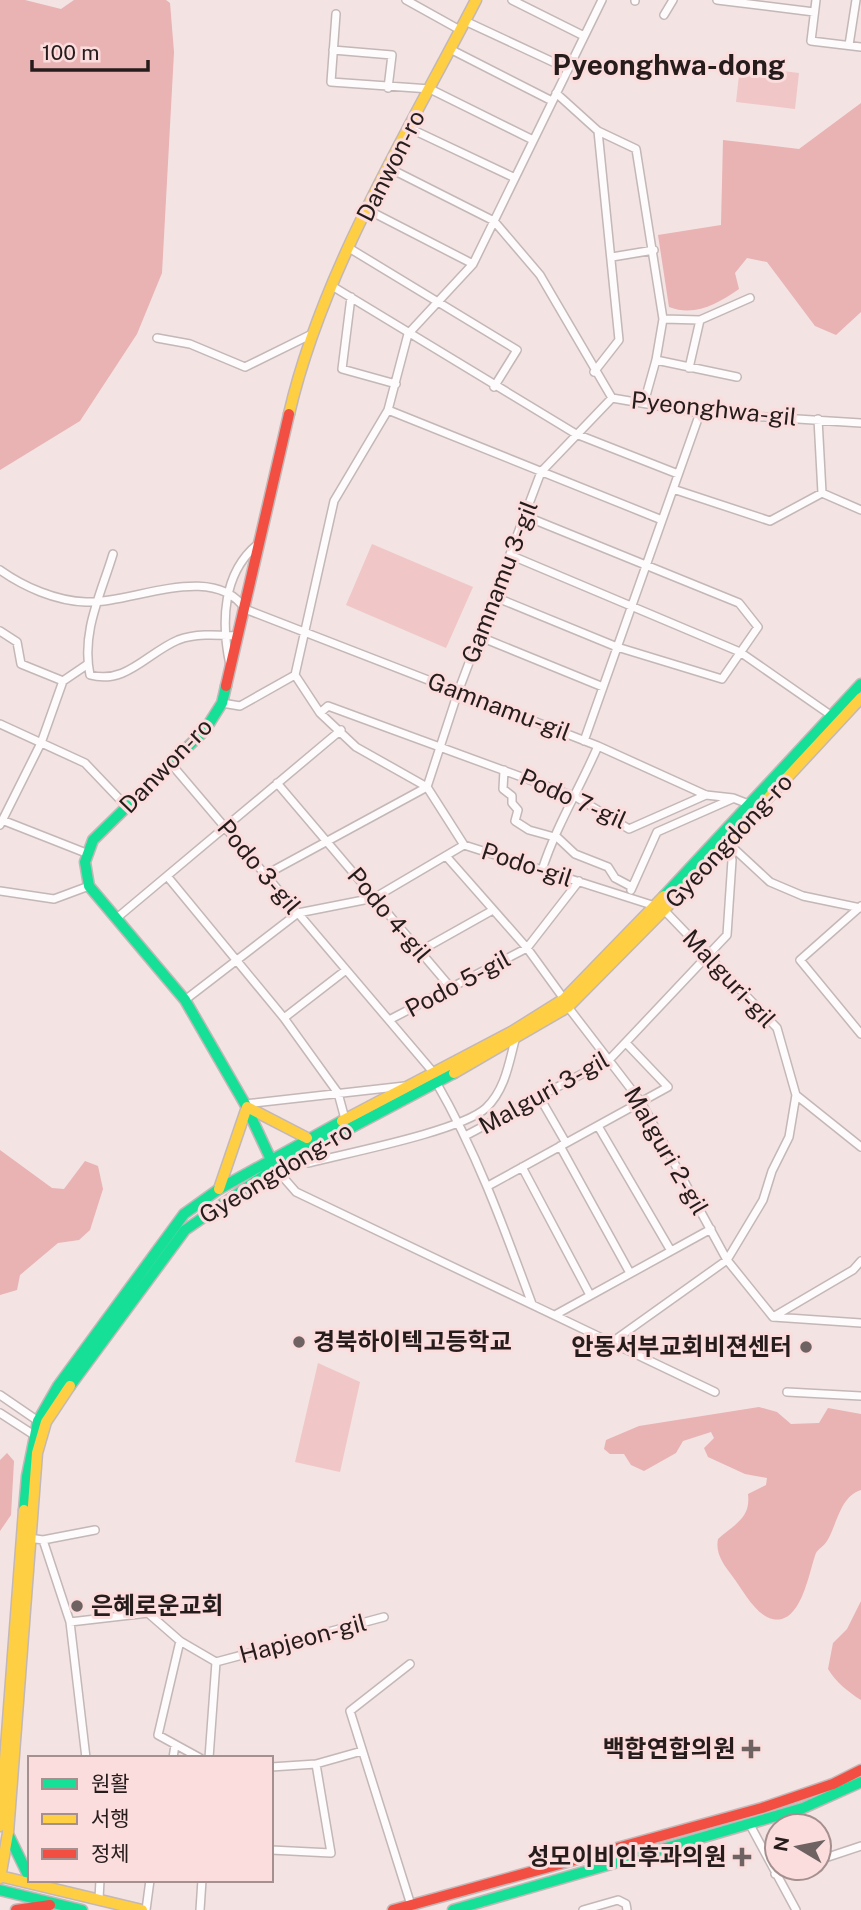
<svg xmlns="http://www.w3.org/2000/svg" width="861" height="1910" viewBox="0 0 861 1910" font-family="'Public Sans','Noto Sans KR',sans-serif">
<rect width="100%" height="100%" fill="#f3e3e3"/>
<!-- green -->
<path fill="#f0c6c6" d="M740,66L799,73L795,109L736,102Z
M372,544L473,587L446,648L346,605Z
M318,1363L360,1382L340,1472L295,1462Z"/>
<!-- forest -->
<path fill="#e9b2b3" d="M0,0H25L61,9L74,0H166L170,3L174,52L162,273L137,334L80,421L0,470Z
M861,103V312L836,335L815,326L767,262L747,258L735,273L739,289C717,304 695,317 669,307L658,235L721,225L723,140L799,149Z
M0,1150L52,1188L64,1189L85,1161L98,1166L103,1189L90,1230L79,1240L58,1243L20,1275L17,1290L0,1295Z
M759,1407L777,1412L791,1424L819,1423L828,1408L861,1414V1490C840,1496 837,1525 827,1541C824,1546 818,1549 816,1553C809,1570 801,1633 767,1617C753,1610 742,1589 733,1577C724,1565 715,1554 718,1539C735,1524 751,1518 748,1494L766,1485L767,1478L745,1474L708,1457L704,1448L714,1438L711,1432L683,1441L676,1453L644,1471L631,1465L624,1454H610L604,1449L606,1440L639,1426Z
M7,1453L14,1461L11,1515L0,1531V1460Z
M861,1601V1700C848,1692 836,1682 828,1669L833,1643L847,1629Z"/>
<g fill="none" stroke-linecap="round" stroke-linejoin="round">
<!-- street casing -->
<g stroke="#c4b7b7" stroke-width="10">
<path id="street" d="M406,0L460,30
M512,0L584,36
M602,0L473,264L408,334L388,410L334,501L295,675L320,713L356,747L427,787L464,845L655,906
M717,0L814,12
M816,0L811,41L861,47
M635,1V0
M336,14L331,82L430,89L533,140
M664,15L673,0
M465,21L568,69
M849,45L856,0
M450,49L552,101
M333,50L392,55L388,88
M556,93L598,131L636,149L663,319L700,320L750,298
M409,128L515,178
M389,168L494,221L540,275L612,398L700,413L861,423
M368,210L473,264
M349,248L517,350L494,387
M612,257L654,250
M332,286L576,434L678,474
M351,297L342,369L396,384
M157,338L190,344L245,367L312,334
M656,360L737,377
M689,368L700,320
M594,372L619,340L598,131
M644,403L656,360L663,319
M388,410L662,520
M818,419L822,493
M673,489L770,521L822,493L861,510
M113,554C101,594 81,632 90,675C126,685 147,653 178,640C196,633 219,635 238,636
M510,555L740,652L832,716
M0,570C24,587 56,601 86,602C132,604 213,561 245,609L598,746L706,795L733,798L751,805
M495,597L617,647L722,679L758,627L739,603L525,516
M0,631L17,642L21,664L63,681
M478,636L603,687
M230,665C221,623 222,573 258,544
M63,681L88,664
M222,703L240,706L295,675
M320,713L328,706L576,797L629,829L706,795
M0,724L85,763L127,807
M584,741L700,413
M172,765L433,1072
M504,770L503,789L512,796V803L518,810L515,821L529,830L558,838L575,854L608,867L615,878L632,887
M277,783L452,989
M2,820L86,853
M0,825L41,743L63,681
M729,844L770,882L803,896L861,908
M446,856L527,948L564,999
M542,870C556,826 580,788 598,746
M265,875L427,787L458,692L541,472L612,398
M167,876L284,1018L338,1093L345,1119
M631,890L657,832L732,799
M0,891L54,899L89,886
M861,906L800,960L861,1034
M664,910L777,1028L796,1095L861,1147
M118,917L341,730
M420,951L493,910
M185,1000L298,913L374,898L464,845
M568,1007L641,1102L727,1260L773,1317L861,1323
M284,1018L346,970
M389,1020L527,948L579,881
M436,1082C477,1153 504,1228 532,1304
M540,1098L566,1143
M245,1104L405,1086
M598,1126L671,1251
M465,1136L610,1059L727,935L732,860L727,843
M560,1146L630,1273
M303,1152L308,1163C347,1153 461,1131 486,1108C505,1090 509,1063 515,1040
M522,1167L590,1295
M275,1168L296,1192L715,1392
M488,1186L668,1087L626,1043
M555,1315L711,1229
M773,1317L853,1270L861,1261
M612,1342L727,1260L763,1200L772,1171L789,1137L796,1095
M787,1392L861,1396
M0,1395L38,1421
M0,1413L34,1435
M29,1538L43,1540L70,1622L86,1758
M43,1540L95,1530
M70,1622L148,1613L180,1641L216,1662L384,1617
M180,1641L158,1735L200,1758
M410,1664L350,1711L411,1905
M173,1758L175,1745
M209,1758L216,1662
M271,1767L316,1764L362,1751
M749,1823L796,1910
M271,1850L331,1853L316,1764
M819,1860L861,1846
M775,1874L794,1868
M99,1899L100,1880
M146,1910L150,1880
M200,1910L202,1880
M583,1910L618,1900L626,1904L627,1910"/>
</g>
<!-- fast casing -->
<g stroke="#c4b7b7" stroke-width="13">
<path id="fast" d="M226,686L222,703L205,730L93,840L85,862L89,886L185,1000L245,1104L273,1164
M664,896L861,684
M70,1386L185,1230L275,1168L454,1073
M24,1510L27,1476L38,1421L58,1386L184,1214L219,1189L342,1121
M9,1836L30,1879
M0,1890L82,1910
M453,1910L803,1808L861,1782"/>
</g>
<!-- slow casing -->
<g stroke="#c4b7b7" stroke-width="13">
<path id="slow" d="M289,414C322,271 409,130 476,0
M454,1073L568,1007L664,910L861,698
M342,1121L513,1031L564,999L664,896
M219,1189L247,1107L307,1138
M0,1826L24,1510
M0,1876L142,1910
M0,1878L8,1833L37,1453L46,1422L70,1386"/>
</g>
<!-- jam casing -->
<g stroke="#c4b7b7" stroke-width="13">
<path id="jam" d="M226,686L289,414
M16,1910L50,1905
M393,1910L762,1808L833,1784L861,1770"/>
</g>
<!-- street -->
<use href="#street" stroke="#fdfbfb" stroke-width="7"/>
<!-- fast -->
<use href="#fast" stroke="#16e098" stroke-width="10"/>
<!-- slow -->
<use href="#slow" stroke="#ffcf43" stroke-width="10"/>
<!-- jam -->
<use href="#jam" stroke="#f24e42" stroke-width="10"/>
</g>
<!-- markers -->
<g fill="#6e6262" stroke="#fadddc" stroke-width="2.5">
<circle cx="299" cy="1342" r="7"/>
<circle cx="806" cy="1347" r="7"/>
<circle cx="77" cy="1606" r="7"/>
<path d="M747.5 1738.5h7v7h7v7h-7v7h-7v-7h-7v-7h7z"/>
<path d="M738.5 1846.5h7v7h7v7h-7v7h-7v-7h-7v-7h7z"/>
</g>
<g text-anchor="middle" stroke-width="6" stroke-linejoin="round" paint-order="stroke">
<!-- street labels -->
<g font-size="24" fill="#261c1c" stroke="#fadddc">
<text transform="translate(391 166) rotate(-63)" y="8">Danwon-ro</text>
<text transform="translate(714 409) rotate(6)" y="8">Pyeonghwa-gil</text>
<text transform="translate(500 582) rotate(-69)" y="8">Gamnamu 3-gil</text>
<text transform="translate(499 707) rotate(21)" y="8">Gamnamu-gil</text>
<text transform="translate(166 766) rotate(-46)" y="8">Danwon-ro</text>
<text transform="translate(573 799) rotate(24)" y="8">Podo 7-gil</text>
<text transform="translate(729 841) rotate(-47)" y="8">Gyeongdong-ro</text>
<text transform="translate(527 865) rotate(18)" y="8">Podo-gil</text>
<text transform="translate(259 867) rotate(50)" y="8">Podo 3-gil</text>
<text transform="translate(389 915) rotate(50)" y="8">Podo 4-gil</text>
<text transform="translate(729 979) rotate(47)" y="8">Malguri-gil</text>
<text transform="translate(458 984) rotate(-28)" y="8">Podo 5-gil</text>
<text transform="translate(544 1093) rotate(-29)" y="8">Malguri 3-gil</text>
<text transform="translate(666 1151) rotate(60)" y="8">Malguri 2-gil</text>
<text transform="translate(276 1173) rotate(-31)" y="8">Gyeongdong-ro</text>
<text transform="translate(303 1639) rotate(-15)" y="8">Hapjeon-gil</text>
</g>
<!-- poi labels -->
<g font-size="24" font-weight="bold" fill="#261c1c" stroke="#fadddc" text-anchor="end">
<text x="313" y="1350" text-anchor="start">경북하이텍고등학교</text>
<text x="792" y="1355">안동서부교회비젼센터</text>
<text x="91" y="1614" text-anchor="start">은혜로운교회</text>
<text x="735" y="1757">백합연합의원</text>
<text x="726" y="1865">성모이비인후과의원</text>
</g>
<!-- quarter labels -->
<g font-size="28" font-weight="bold" fill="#261c1c" stroke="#fadddc">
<text x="669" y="75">Pyeonghwa-dong</text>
</g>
</g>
<!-- legend -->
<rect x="28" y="1756" width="245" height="126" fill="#fadddc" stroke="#a5908f" stroke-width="2"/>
<rect x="42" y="1779" width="35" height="10" fill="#16e098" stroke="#a5908f" stroke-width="2"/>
<text x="91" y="1791" font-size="21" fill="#261c1c">원활</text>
<rect x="42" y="1814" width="35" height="10" fill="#ffcf43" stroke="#a5908f" stroke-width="2"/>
<text x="91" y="1826" font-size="21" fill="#261c1c">서행</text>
<rect x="42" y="1849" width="35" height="10" fill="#f24e42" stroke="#a5908f" stroke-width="2"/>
<text x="91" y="1861" font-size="21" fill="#261c1c">정체</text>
<!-- north arrow -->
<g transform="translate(798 1847) rotate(280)"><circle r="33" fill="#fadddc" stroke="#a5908f" stroke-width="2"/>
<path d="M0-5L12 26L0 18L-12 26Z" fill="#6e6262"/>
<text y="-10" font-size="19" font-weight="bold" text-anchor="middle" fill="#261c1c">N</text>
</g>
<!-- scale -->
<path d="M32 60v10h116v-10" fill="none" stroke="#261c1c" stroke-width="3.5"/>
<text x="42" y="60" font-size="21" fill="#261c1c" stroke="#fadddc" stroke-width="5" paint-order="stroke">100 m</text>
</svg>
